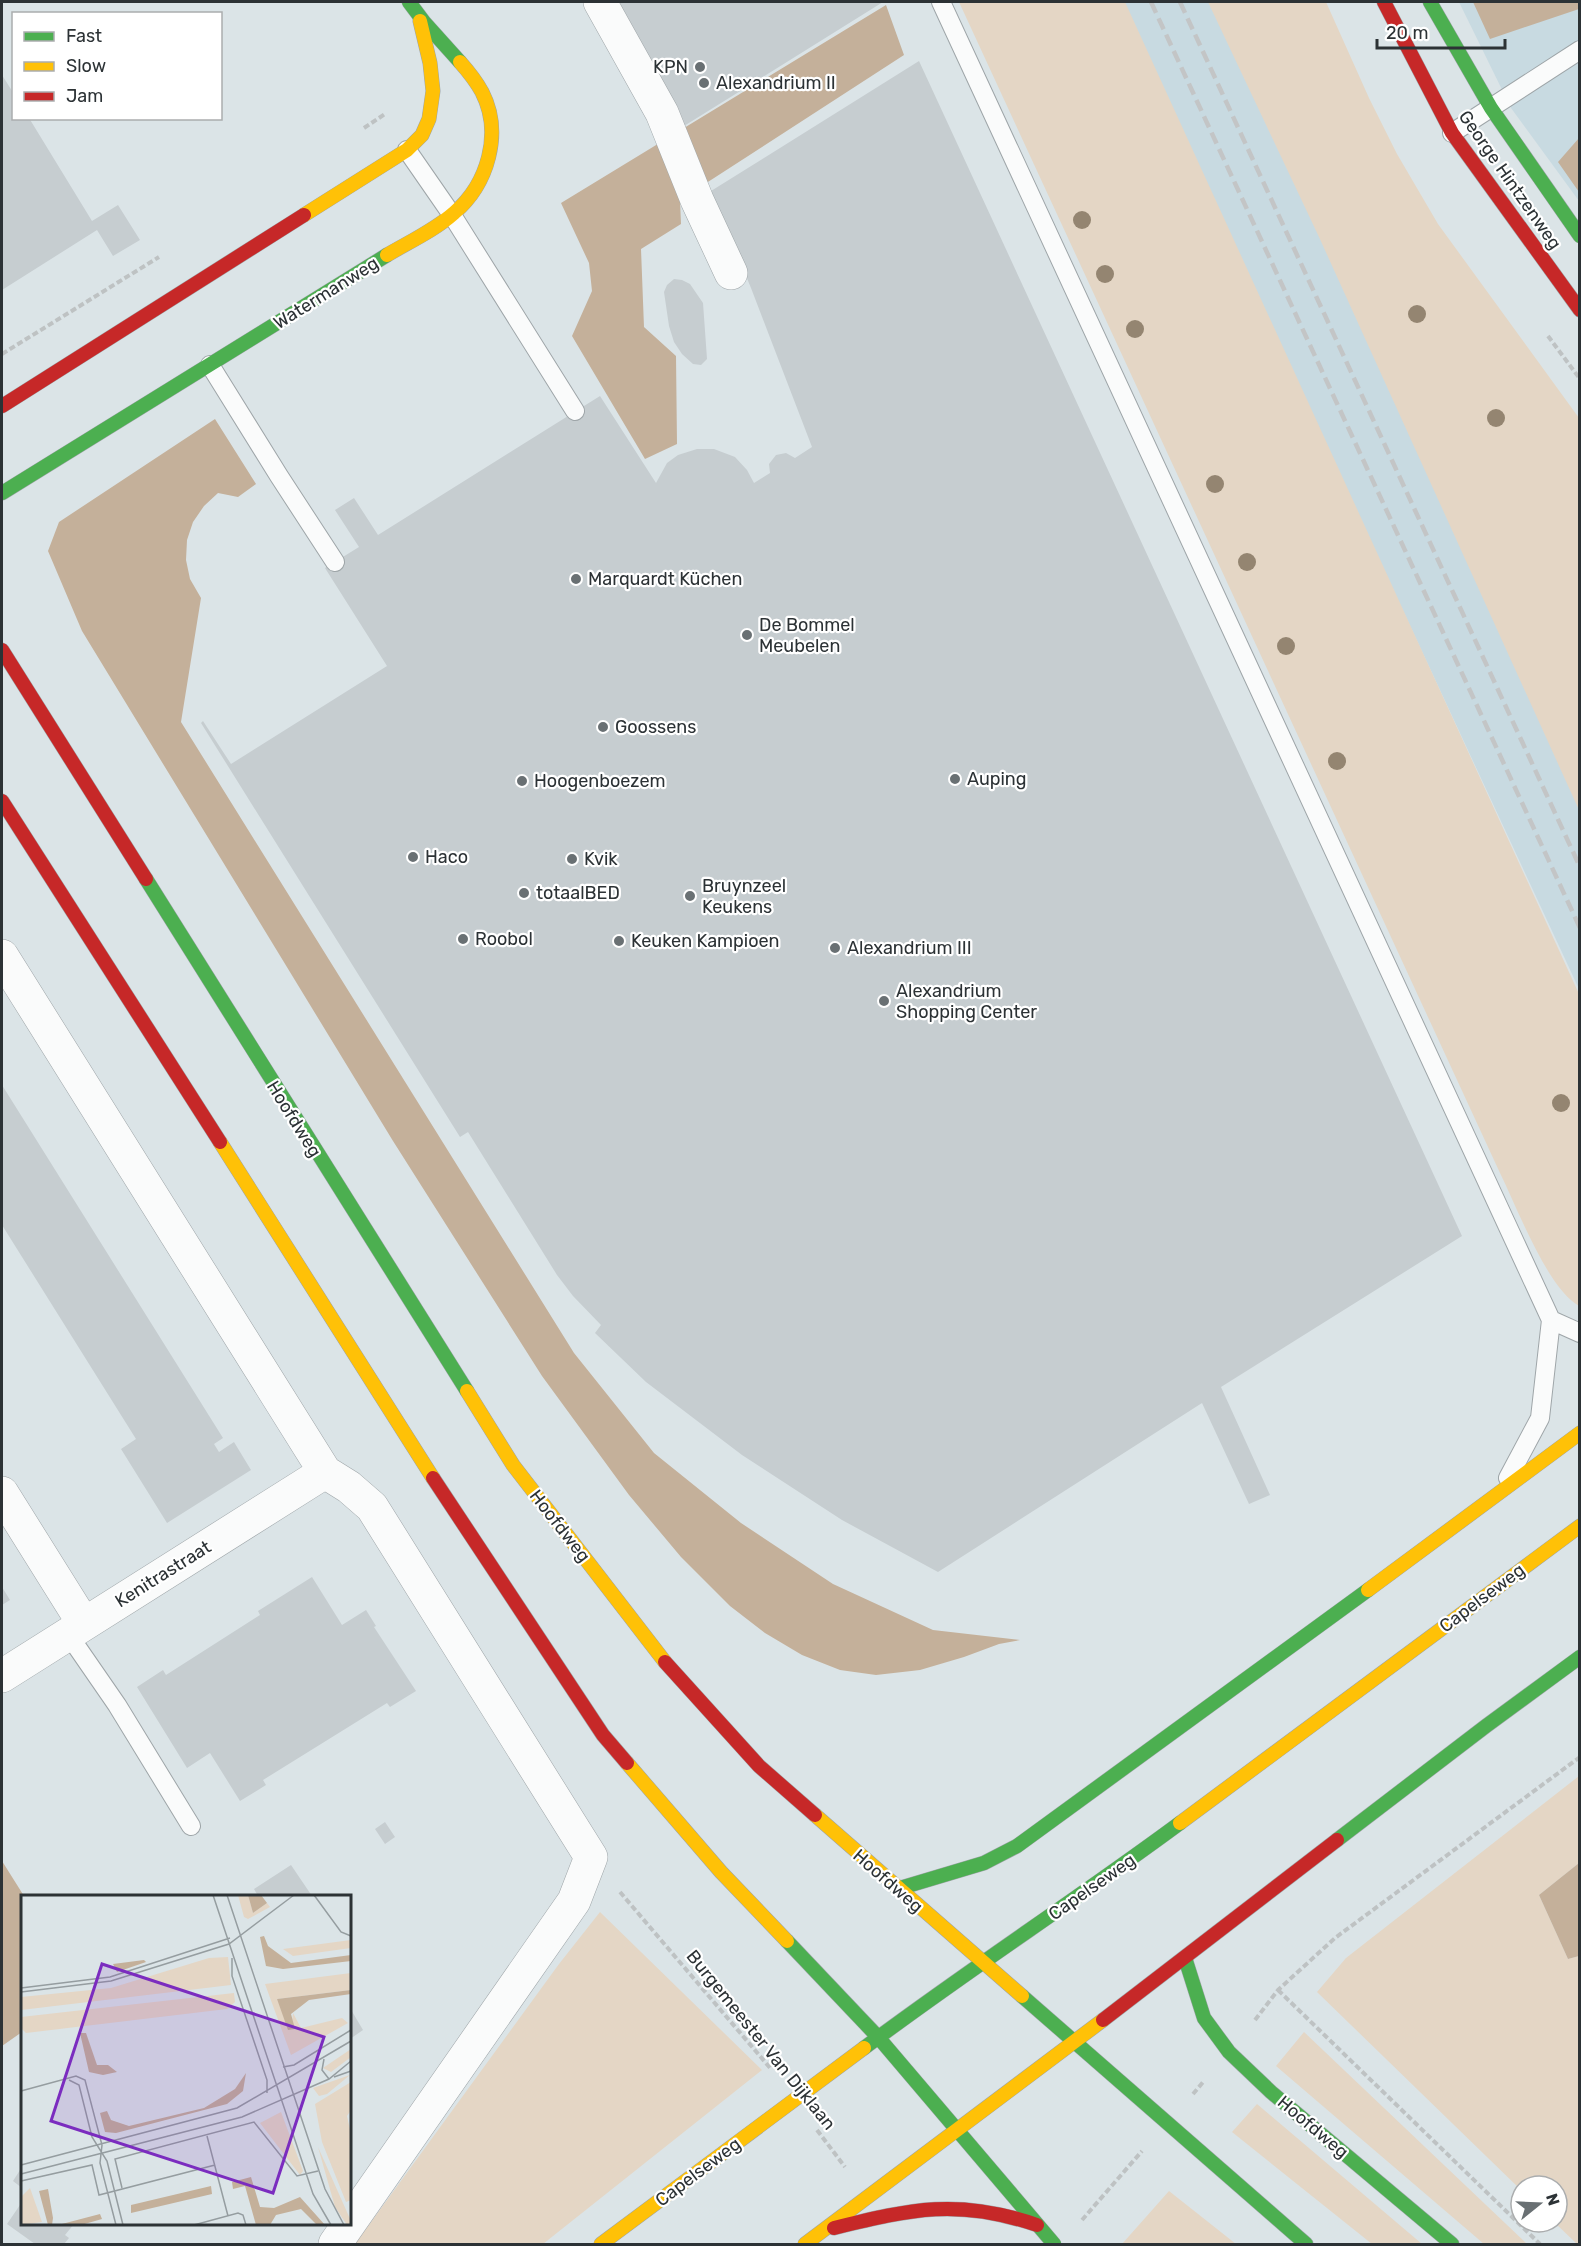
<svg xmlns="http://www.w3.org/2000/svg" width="1581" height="2246" viewBox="0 0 1581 2246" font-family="Rubik,sans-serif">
<rect width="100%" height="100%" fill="#dbe4e7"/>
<!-- built -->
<path fill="#c8dae1" d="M1120,2H1212L1579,803V989Z
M1459,2H1579V201L1511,108Z"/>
<!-- green -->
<path fill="#e4d6c5" d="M959,2H1125L1579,994V1306C1547,1288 1517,1207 1500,1173Z
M1208,2H1326L1369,98L1397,154L1438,224L1579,418V810L1319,237Z
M1579,1776V1863L1539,1895L1568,1959L1579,1956V2244H1577L1554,2222H1557V2186H1521V2190L1317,1992L1346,1958Z
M600,1912L762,2070L543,2244H355L559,1964Z
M1304,2032L1527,2244H1484L1276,2066Z
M1257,2104L1422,2244H1372L1232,2132Z
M1169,2191L1236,2244H1122Z"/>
<!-- water -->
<path fill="#c4b09a" d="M1473,2H1579V9L1490,39Z
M886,5L904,55L680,200L681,224L641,249L644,327L676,356L677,444L645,459L572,336L592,291L589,263L561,203Z
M1579,138V192L1558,162Z
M215,419L256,484L238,497L218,493L204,506L193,522L187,540L186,560L190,579L201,598L181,722L574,1353L654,1453L741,1523L833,1584L933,1630L1020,1640L999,1644L964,1657L920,1670L876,1675L840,1670L802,1655L765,1633L730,1606L681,1557L629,1495L542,1376L393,1141L82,631L48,551L59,522Z
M2,1861L24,1896L22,2032L2,2046Z
M1579,1863V1956L1568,1959L1539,1895Z"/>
<!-- building -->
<path fill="#c6cdd0" d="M618,2H883L684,126Z
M919,61L1462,1236L1221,1387L1270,1495L1249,1504L1202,1403L938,1572L842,1520L742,1455L646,1382L595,1333L601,1325L573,1296L557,1275L468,1132L460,1137L201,723L203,721L231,764L387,666L325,568L359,547L335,510L354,498L378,535L600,396L656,483L667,463L678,455L697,449H714L735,457L747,470L754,483L770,473L769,464L776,455L786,453L795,458L812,447L751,288L711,191Z
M2,75L14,94V118H29L92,221L118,205L140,240L113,256L97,230L2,290Z
M674,279L682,280L690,284L703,303L707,359L701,365L693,364L682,354L674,342L669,326L664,292L667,285Z
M2,1085L223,1438L214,1444L219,1452L234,1442L251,1470L167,1523L121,1449L136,1439L2,1225Z
M312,1577L342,1625L366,1610L376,1626L374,1627L416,1691L390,1707L387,1703L263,1780L266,1785L240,1801L210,1753L187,1768L137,1687L163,1670L166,1675L260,1615L258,1611Z
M2,1587L10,1600L2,1605Z
M385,1822L395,1837L385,1844L375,1829Z
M291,1865L312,1896H258L254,1889Z
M350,2008L363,2030L350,2039Z
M22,2167V2188L13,2181Z
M22,2202V2224H74L65,2235L69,2238L64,2244H35L7,2224Z"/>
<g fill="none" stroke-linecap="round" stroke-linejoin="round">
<!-- lane casing -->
<g stroke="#9ea5a8" stroke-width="20">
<path id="lane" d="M941,2L1551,1320L1540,1418L1508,1478
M1452,133L1580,50
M407,150L452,215L575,411
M210,365L279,476L335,562
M1551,1320L1580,1333
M68,1634L117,1705L191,1826"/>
</g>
<!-- street casing -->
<g stroke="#9ea5a8" stroke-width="34">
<path id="street" d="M600,2L662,113L697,200L731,273
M2,956L325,1472L349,1487L372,1507L591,1857L574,1901L335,2244
M2,1493L84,1624
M2,1676L325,1472"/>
</g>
<!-- fast casing -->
<g stroke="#9ea5a8" stroke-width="15">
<path id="fast" d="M409,2L424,22L460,62
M1430,2L1491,108L1580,236
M2,493L387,255
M146,879L467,1391
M1337,1840L1486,1726L1580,1657
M897,1889L984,1863L1017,1846L1368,1590
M787,1941L878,2037L1054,2244
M1185,1958L1204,2018L1229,2052L1271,2092L1452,2244
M1022,1996L1306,2244
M864,2048C968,1970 1076,1900 1180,1823"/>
</g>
<!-- slow casing -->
<g stroke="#9ea5a8" stroke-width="15">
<path id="slow" d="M304,215L407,150L422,135L429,119L433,91L430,63L420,21
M387,255C409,242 435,230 454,213C488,184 503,133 482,92C476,81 468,71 460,62
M220,1142L433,1478
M467,1391L513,1465L665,1662
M1368,1590L1580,1433
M627,1763L721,1872L787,1941
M815,1815L1022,1996
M1180,1823L1580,1526
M601,2244L864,2048
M805,2244L1103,2020"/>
</g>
<!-- jam casing -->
<g stroke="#9ea5a8" stroke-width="15">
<path id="jam" d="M1384,2L1452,133L1580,310
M2,406L304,215
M2,650L146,879
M2,801L220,1142
M433,1478L603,1735L627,1763
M665,1662L759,1766L815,1815
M1103,2020L1337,1840
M834,2228C912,2209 958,2198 1037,2225"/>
</g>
<!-- path -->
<path stroke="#bec2c3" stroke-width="4" stroke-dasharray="6 3" stroke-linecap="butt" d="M364,128L385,114
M1548,336L1580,379
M2,354L159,257
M620,1892L771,2069
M1278,1990L1540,2244
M1255,2020L1278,1990L1335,1938L1580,1757
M1193,2094L1204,2081
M817,2130L845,2167
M1082,2220L1142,2151"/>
<!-- lane -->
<use href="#lane" stroke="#fafbfb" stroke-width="18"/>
<!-- street -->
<use href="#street" stroke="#fafbfb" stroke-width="33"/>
<!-- fast -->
<use href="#fast" stroke="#4caf50" stroke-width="14"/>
<!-- slow -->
<use href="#slow" stroke="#ffc107" stroke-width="14"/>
<!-- jam -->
<use href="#jam" stroke="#c62828" stroke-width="14"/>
<!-- rail -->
<path stroke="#c3c5c6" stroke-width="4.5" stroke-dasharray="12 6" stroke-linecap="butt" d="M1151,2L1580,928
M1180,2L1580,867"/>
</g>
<!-- trees -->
<g fill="#948571">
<circle cx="1082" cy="220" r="9"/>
<circle cx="1105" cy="274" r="9"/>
<circle cx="1417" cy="314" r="9"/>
<circle cx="1135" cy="329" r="9"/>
<circle cx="1496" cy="418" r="9"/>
<circle cx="1215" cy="484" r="9"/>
<circle cx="1247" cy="562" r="9"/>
<circle cx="1286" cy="646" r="9"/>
<circle cx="1337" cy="761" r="9"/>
<circle cx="1561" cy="1103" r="9"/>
</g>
<!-- markers -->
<g fill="#697073" stroke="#fff" stroke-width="2">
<circle cx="700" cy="67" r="6"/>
<circle cx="704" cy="83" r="6"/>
<circle cx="576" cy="579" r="6"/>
<circle cx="747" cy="635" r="6"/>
<circle cx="603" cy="727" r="6"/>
<circle cx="955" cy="779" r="6"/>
<circle cx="522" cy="781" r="6"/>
<circle cx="413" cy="857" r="6"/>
<circle cx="572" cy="859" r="6"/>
<circle cx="524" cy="893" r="6"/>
<circle cx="690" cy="896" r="6"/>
<circle cx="463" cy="939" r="6"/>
<circle cx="619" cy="941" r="6"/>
<circle cx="835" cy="948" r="6"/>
<circle cx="884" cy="1001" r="6"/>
</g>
<g text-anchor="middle" stroke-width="4.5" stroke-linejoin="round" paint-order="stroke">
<!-- poi labels -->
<g font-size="18" fill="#2c3235" stroke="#fff" text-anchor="start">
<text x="688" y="73" text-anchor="end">KPN</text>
<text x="716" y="89">Alexandrium II</text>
<text x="588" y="585">Marquardt Küchen</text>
<text x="759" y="631">De Bommel<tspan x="759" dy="21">Meubelen</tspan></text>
<text x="615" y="733">Goossens</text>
<text x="967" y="785">Auping</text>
<text x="534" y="787">Hoogenboezem</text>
<text x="425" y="863">Haco</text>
<text x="584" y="865">Kvik</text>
<text x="702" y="892">Bruynzeel<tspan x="702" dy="21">Keukens</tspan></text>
<text x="536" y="899">totaalBED</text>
<text x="475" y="945">Roobol</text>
<text x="631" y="947">Keuken Kampioen</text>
<text x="847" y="954">Alexandrium III</text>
<text x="896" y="997">Alexandrium<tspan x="896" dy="21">Shopping Center</tspan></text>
</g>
<!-- street labels -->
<g font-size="18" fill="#2c3235" stroke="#fff">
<text transform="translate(1510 180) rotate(55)" y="6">George Hintzenweg</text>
<text transform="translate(326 293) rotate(-32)" y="6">Watermanweg</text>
<text transform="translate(294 1119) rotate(58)" y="6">Hoofdweg</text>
<text transform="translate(560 1526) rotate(52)" y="6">Hoofdweg</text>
<text transform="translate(163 1574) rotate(-32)" y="6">Kenitrastraat</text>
<text transform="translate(1482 1598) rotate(-37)" y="6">Capelseweg</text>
<text transform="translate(888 1881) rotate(41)" y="6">Hoofdweg</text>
<text transform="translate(1092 1887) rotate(-35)" y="6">Capelseweg</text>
<text transform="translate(761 2040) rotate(51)" y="6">Burgemeester Van Dijklaan</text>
<text transform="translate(1313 2127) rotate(40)" y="6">Hoofdweg</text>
<text transform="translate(698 2172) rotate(-37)" y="6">Capelseweg</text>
</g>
</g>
<!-- overview -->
<g transform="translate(21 1895)">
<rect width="330" height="330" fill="#dbe4e7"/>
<path d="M217,0H227L232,18L246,8L249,12L227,24L223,22ZM330,45V53L272,61L262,54ZM207,62L210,90L0,115V102L90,93L188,63ZM330,78V95L256,104L271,127L272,118L280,133L321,123L327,128L270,160L244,89ZM213,98L214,107L206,114L5,138L0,133V122ZM330,154V162L310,177L302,173ZM329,180L306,199L298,201L292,193ZM330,187V215L326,221L330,239V305L325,307L301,247L294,209ZM260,217L282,276L279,280L239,228ZM297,252L330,326V330H326L314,312ZM9,293L21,327L0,330L1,301Z" fill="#e4d6c5"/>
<path d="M227,0H240L246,8L232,18ZM243,41L247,51L270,68L330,60V66L262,74L245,71L239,42ZM123,65L125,67L96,77L92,69ZM330,95V99L288,105L270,119L274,134L267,135L256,104ZM59,138H65L76,170H87L96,177L82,180L68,177ZM225,178L222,196L206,209L95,238L84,237L79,218L86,216L90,225L108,231L183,213L214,194ZM230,282L239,312L253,313L279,302L304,330H296L280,314L255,320L249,330H235L224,291L212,294L211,287ZM190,291L191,299L110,318V310ZM27,294L32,323L31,330H27L18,296ZM79,319L81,324L60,330H37Z" fill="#c4b09a"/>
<path fill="none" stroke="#959da0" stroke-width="1.5" d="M192,0L292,299L310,330M206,0L304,294L323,330M293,0L320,37L330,41M211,63V81L246,185V198M0,93L89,82L209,43M0,97L90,86L208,49L273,0M303,164L301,175L308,184M262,172L273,170L330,135M313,182L330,176M48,185L58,190L71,242L86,266L102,330M0,196L55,181L64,185L81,250L79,268L95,330M186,241L207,321M0,270L216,213L330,146M0,279L221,222L308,184L330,166M0,286L71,270L78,300L194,270M101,293L94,264L233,227L276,281L297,276M173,330L217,318L222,320L225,330"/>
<path fill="#7b2cbf" fill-opacity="0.15" stroke="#7b2cbf" stroke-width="3" d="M81,69L303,142L252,298L30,226Z"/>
<rect width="330" height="330" fill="none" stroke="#2c3235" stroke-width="3"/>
</g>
<!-- border -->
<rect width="1581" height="2246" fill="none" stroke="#2c3235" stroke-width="6"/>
<!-- legend -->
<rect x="12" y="12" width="210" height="108" fill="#ffffff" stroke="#abadae" stroke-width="1.5"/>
<rect x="24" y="32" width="30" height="9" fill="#4caf50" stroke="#abadae" stroke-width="1.5"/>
<text x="66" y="42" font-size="18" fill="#2c3235">Fast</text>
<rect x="24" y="62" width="30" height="9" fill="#ffc107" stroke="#abadae" stroke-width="1.5"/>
<text x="66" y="72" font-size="18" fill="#2c3235">Slow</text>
<rect x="24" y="92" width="30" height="9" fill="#c62828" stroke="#abadae" stroke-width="1.5"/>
<text x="66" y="102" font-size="18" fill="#2c3235">Jam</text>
<!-- north arrow -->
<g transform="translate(1539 2204) rotate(72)"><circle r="28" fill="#ffffff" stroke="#abadae" stroke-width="1.5"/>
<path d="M0-4.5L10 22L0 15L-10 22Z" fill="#697073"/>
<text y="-9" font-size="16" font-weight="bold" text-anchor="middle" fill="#2c3235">N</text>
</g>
<!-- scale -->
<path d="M1377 39v9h128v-9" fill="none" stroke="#2c3235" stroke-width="3"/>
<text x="1386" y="39" font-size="18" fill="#2c3235" stroke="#ffffff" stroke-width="4.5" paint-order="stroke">20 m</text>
</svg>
